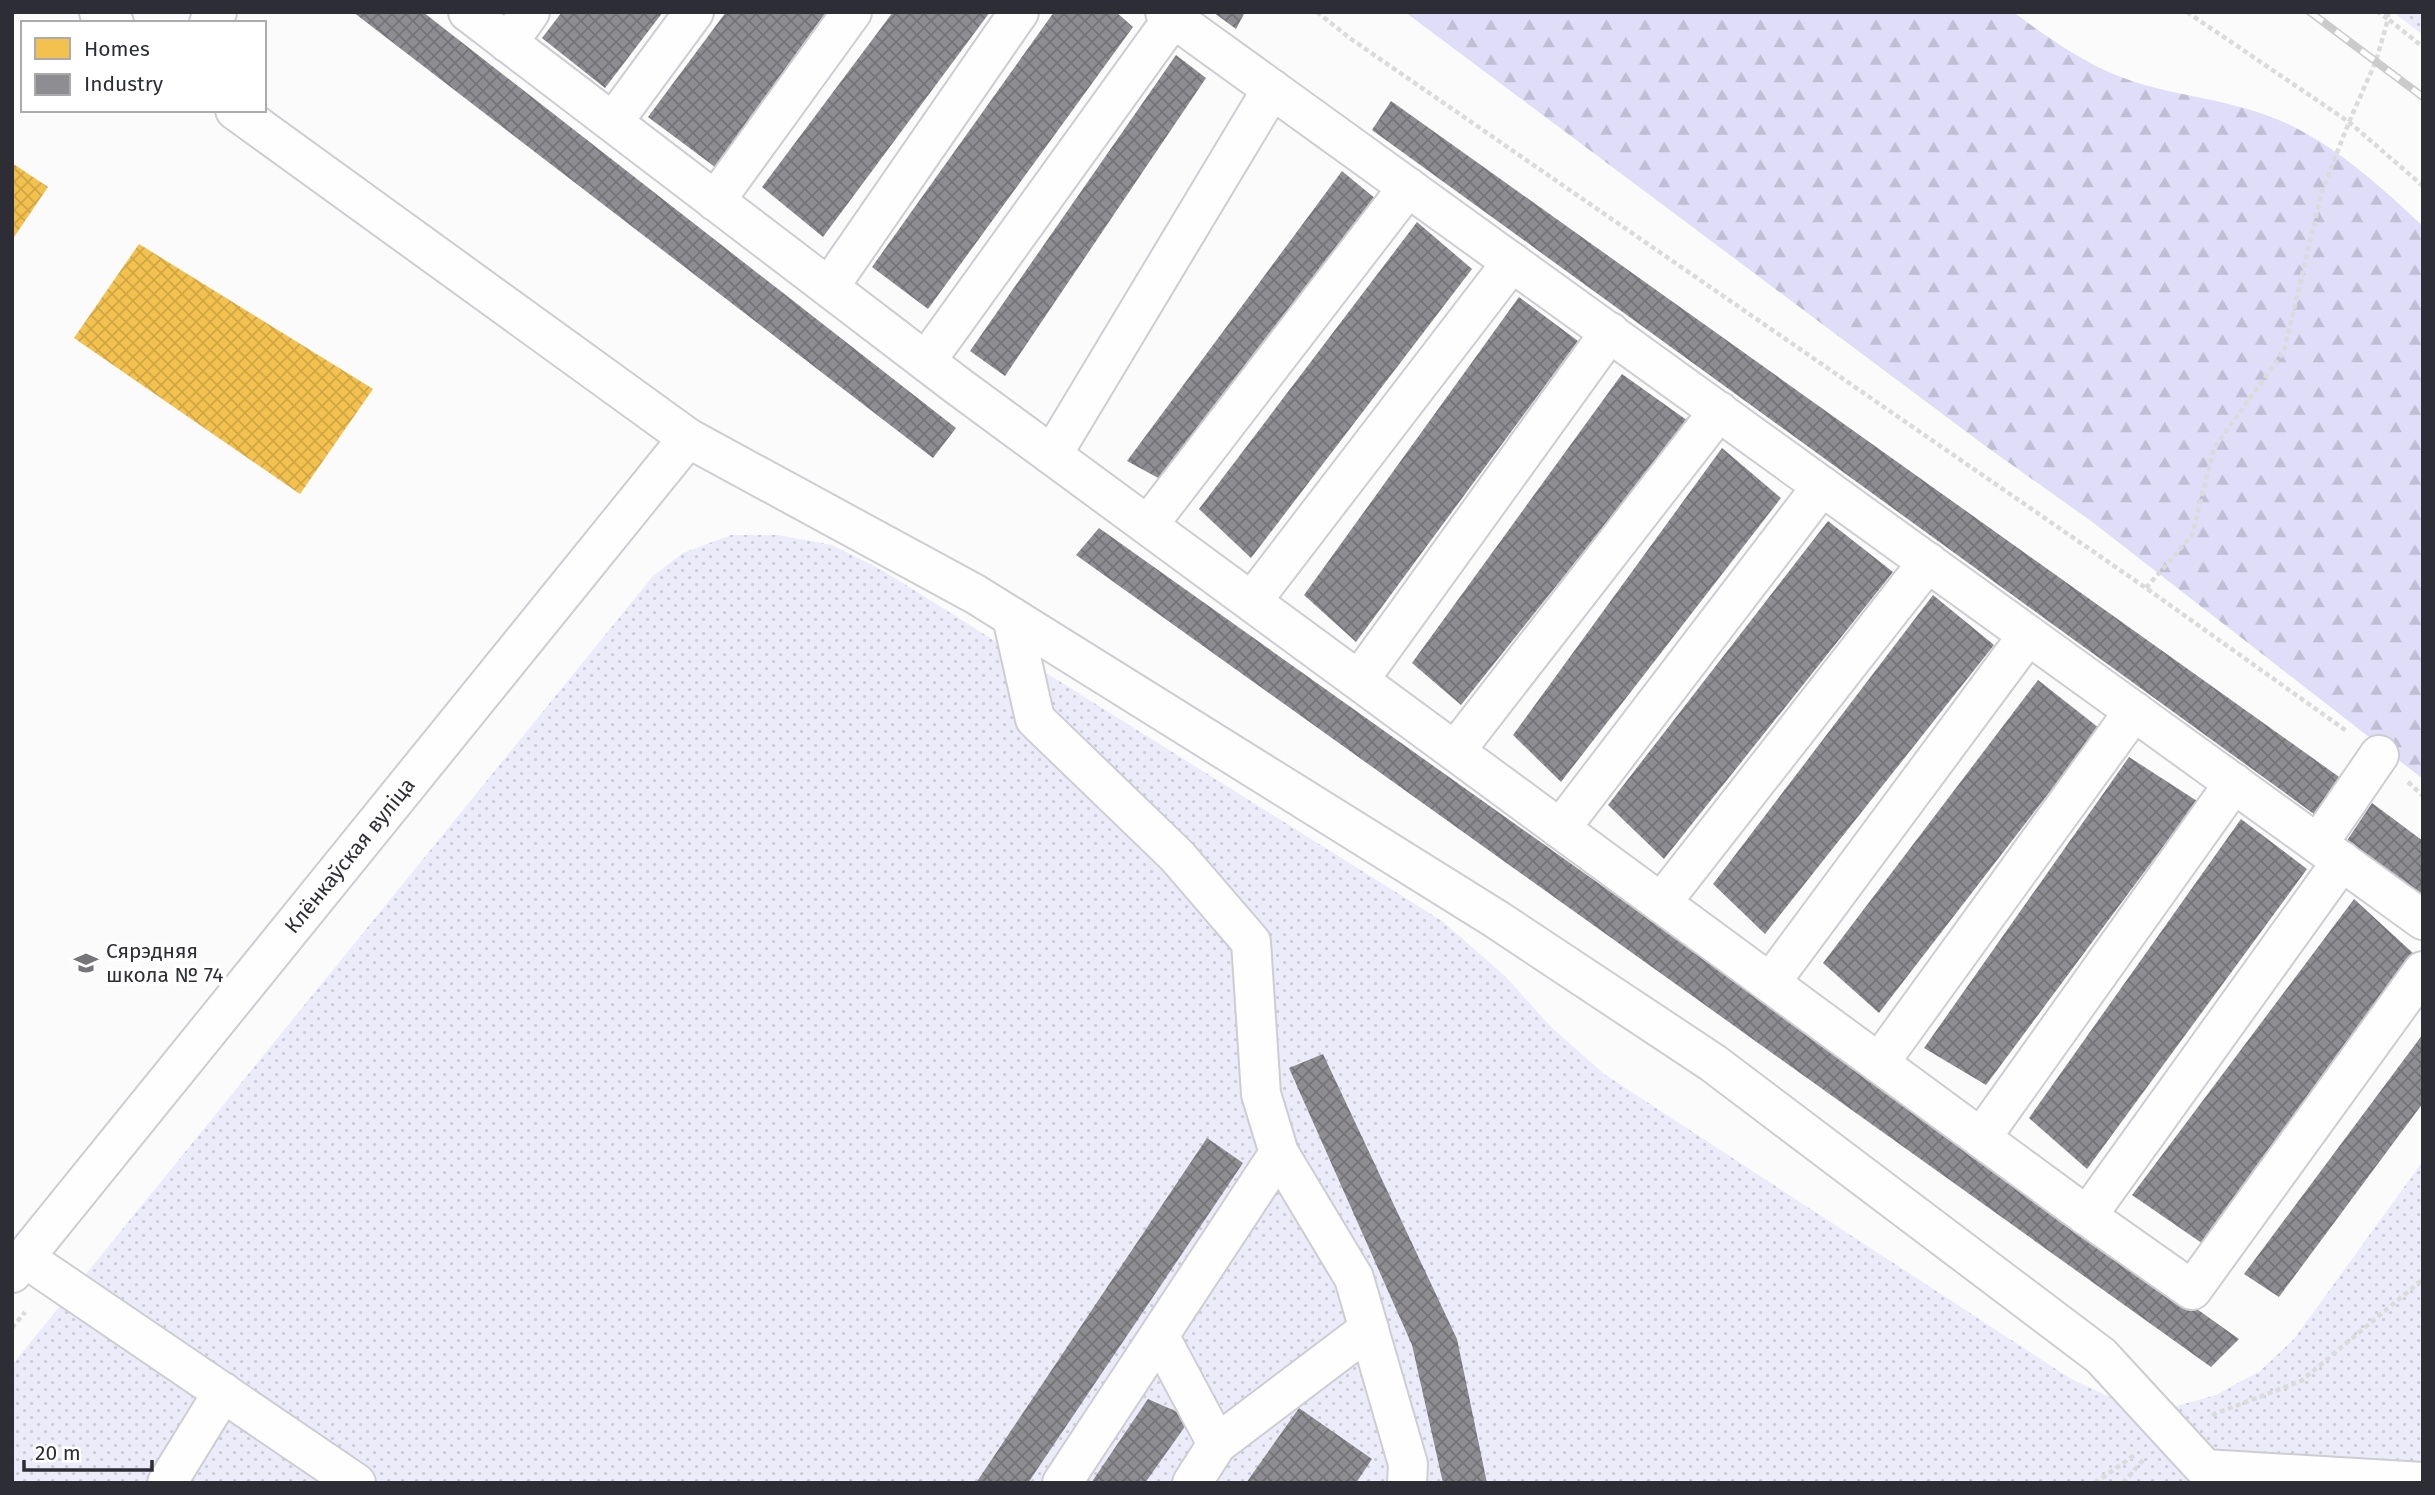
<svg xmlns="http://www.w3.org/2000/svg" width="2435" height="1495" viewBox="0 0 2435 1495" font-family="'Fira Sans',sans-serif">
<defs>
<pattern id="grass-dots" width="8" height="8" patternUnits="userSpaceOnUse" patternTransform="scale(1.75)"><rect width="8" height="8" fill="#ecebfa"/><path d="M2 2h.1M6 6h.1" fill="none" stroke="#cbcad7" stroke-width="1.8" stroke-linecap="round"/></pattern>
<pattern id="forest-firs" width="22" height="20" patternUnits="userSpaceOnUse" patternTransform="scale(1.75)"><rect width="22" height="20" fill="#dfddf8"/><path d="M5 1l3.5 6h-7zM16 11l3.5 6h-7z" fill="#c0bed5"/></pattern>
<pattern id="homes-cross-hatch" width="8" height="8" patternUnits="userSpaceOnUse" patternTransform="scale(1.75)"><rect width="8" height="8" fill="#f2c14e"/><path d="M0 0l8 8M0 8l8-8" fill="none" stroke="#d0a645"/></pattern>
<pattern id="industry-cross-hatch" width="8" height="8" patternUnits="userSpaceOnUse" patternTransform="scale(1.75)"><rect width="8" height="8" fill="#8d8d92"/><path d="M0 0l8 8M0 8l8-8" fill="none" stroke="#747478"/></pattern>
</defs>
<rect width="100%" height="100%" fill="#fbfbfb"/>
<!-- grass -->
<path fill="url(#grass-dots)" d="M2393,12H2423V35Z
M731,535H777L832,545L882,570L1442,921L1505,976L1550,1026L1604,1074L2071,1379L2119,1401L2173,1407L2216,1395L2260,1371L2294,1339L2423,1161V1483H12V1365L653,576L683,553Z"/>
<!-- forest -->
<path fill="url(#forest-firs)" d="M1405,12H2013C2046,36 2079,60 2118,76C2174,98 2236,98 2292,126C2342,151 2382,188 2423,226V779L2091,521L1984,445Z"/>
<!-- homes -->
<path fill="url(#homes-cross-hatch)" d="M12,163L48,187L12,240Z
M139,244L373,389L300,494L74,338Z"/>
<!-- industry -->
<path fill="url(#industry-cross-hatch)" d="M353,12H423L956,428L933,458Z
M562,12H663L605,88L542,38Z
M726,12H826L715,167L648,117Z
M893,12H990L823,237L762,187Z
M1054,12H1116L1133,27L928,309L872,267Z
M1213,12H1245L1236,29Z
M1176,55L1206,78L1005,376L970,351Z
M1391,101L2342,779L2314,814L1372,130Z
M1342,171L1377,200L1160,479L1127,461Z
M1417,222L1472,269L1251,558L1199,509Z
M1519,297L1578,341L1356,642L1304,595Z
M1622,374L1688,421L1461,705L1412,663Z
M1722,448L1781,498L1561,782L1513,735Z
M1828,521L1893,572L1664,859L1608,805Z
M1099,528L2239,1339L2211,1367L1076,555Z
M1933,595L1994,645L1765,934L1713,884Z
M2038,680L2099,728L1879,1013L1823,963Z
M2129,757L2197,801L1986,1085L1924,1048Z
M2372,803L2423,841V899L2344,845Z
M2241,819L2307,869L2087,1169L2029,1118Z
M2354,899L2414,954L2209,1248L2132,1195Z
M2423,1034V1103L2279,1297L2244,1274Z
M1323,1054L1457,1339L1487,1483H1443L1412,1345L1289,1068Z
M1207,1138L1243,1163L1028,1483H976Z
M1148,1399L1191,1418L1145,1483H1091Z
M1299,1408L1372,1459L1356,1483H1246Z"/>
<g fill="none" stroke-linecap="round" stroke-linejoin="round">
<!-- minor casing -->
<g stroke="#cdcdd2" stroke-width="42">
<g id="minor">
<path d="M99,12L114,23"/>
<path d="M468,12L958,386L2087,1216L2192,1290L2423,971"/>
<path d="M1165,12L2423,920"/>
<path d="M209,23L217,12"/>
<path d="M508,43L530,12"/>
<path d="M235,110L688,438L975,594L1496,919L1713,1063L2101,1356L2205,1469L2423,1482"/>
<path d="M613,122L694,12"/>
<path d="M715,201L852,12"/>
<path d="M829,287L1019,12"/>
<path d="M926,361L1173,18"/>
<path d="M1052,455L1272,89"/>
<path d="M1148,525L1408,187"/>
<path d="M1252,601L1512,262"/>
<path d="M1012,617L1035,719L1177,856L1251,942L1261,1094L1279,1153L1354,1278L1408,1464L1407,1483"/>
<path d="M1359,680L1610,332"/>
<path d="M1455,751L1719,411"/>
<path d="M1560,829L1822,486"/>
<path d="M2318,844L2379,755"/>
<path d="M1661,903L1928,562"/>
<path d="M1770,983L2028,635"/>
<path d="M1879,1063L2134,711"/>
<path d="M1981,1138L2234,783"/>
<path d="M2087,1216L2342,861"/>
<path d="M25,1258L356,1483"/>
<path id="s1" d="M12,1273L688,438"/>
<path d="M1160,1337L1217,1444L1192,1483"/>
<path d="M1217,1444L1369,1329"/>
<path d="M167,1483L223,1392"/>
<path d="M1062,1483L1279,1153"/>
</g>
</g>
<!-- path -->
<path stroke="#dbdbdb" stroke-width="4.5" stroke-dasharray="5 3.5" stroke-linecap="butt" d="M1317,12L1351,39L2146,588L2348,732
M2187,12L2349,122L2423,186
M2388,12V19L2423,47
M2146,588L2192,535L2214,448L2284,351L2322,191L2349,122L2376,61L2388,19L2378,12
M2408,782L2423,796
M12,1328L25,1312
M2212,1415L2301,1381L2423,1279
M2095,1483L2136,1454
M2123,1483L2143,1460"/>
<!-- minor -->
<use href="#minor" stroke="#fefefe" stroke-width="38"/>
<!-- rail casing -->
<g stroke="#cbcbcb" stroke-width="8">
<path id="rail" d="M2310,12L2423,97"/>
</g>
<!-- rail -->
<use href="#rail" stroke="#fff" stroke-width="5" stroke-dasharray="16" stroke-linecap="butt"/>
</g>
<!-- icons -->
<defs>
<g id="school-bare" transform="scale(1.89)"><path d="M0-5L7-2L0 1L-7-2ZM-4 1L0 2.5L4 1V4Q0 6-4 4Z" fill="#75757a" stroke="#fff" stroke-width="2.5" paint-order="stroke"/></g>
</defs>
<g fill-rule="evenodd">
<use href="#school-bare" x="86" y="963"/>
</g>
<g text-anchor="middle" stroke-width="7" stroke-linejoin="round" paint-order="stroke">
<!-- street labels -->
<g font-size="21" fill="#2d2d35" stroke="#fff">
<text dy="7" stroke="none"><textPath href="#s1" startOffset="537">Клёнкаўская вуліца</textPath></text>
</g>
<!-- poi labels -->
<g font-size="21" fill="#2d2d35" stroke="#fff" text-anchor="start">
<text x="106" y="958">Сярэдняя<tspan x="106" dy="24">школа № 74</tspan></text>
</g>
</g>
<!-- border -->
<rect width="2435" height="1495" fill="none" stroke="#2d2d35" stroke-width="28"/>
<!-- legend -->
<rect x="21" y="21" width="245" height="91" fill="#ffffff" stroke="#ababae" stroke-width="2"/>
<rect x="35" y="38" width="35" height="21" fill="#f2c14e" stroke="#ababae" stroke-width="2"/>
<text x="84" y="56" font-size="21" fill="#2d2d35">Homes</text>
<rect x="35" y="74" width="35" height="21" fill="#8d8d92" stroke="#ababae" stroke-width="2"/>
<text x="84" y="91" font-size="21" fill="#2d2d35">Industry</text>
<!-- scale -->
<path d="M24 1460v10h128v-10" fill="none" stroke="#2d2d35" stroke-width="3.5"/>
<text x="35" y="1460" font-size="21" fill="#2d2d35" stroke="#ffffff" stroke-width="5" paint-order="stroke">20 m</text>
</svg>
